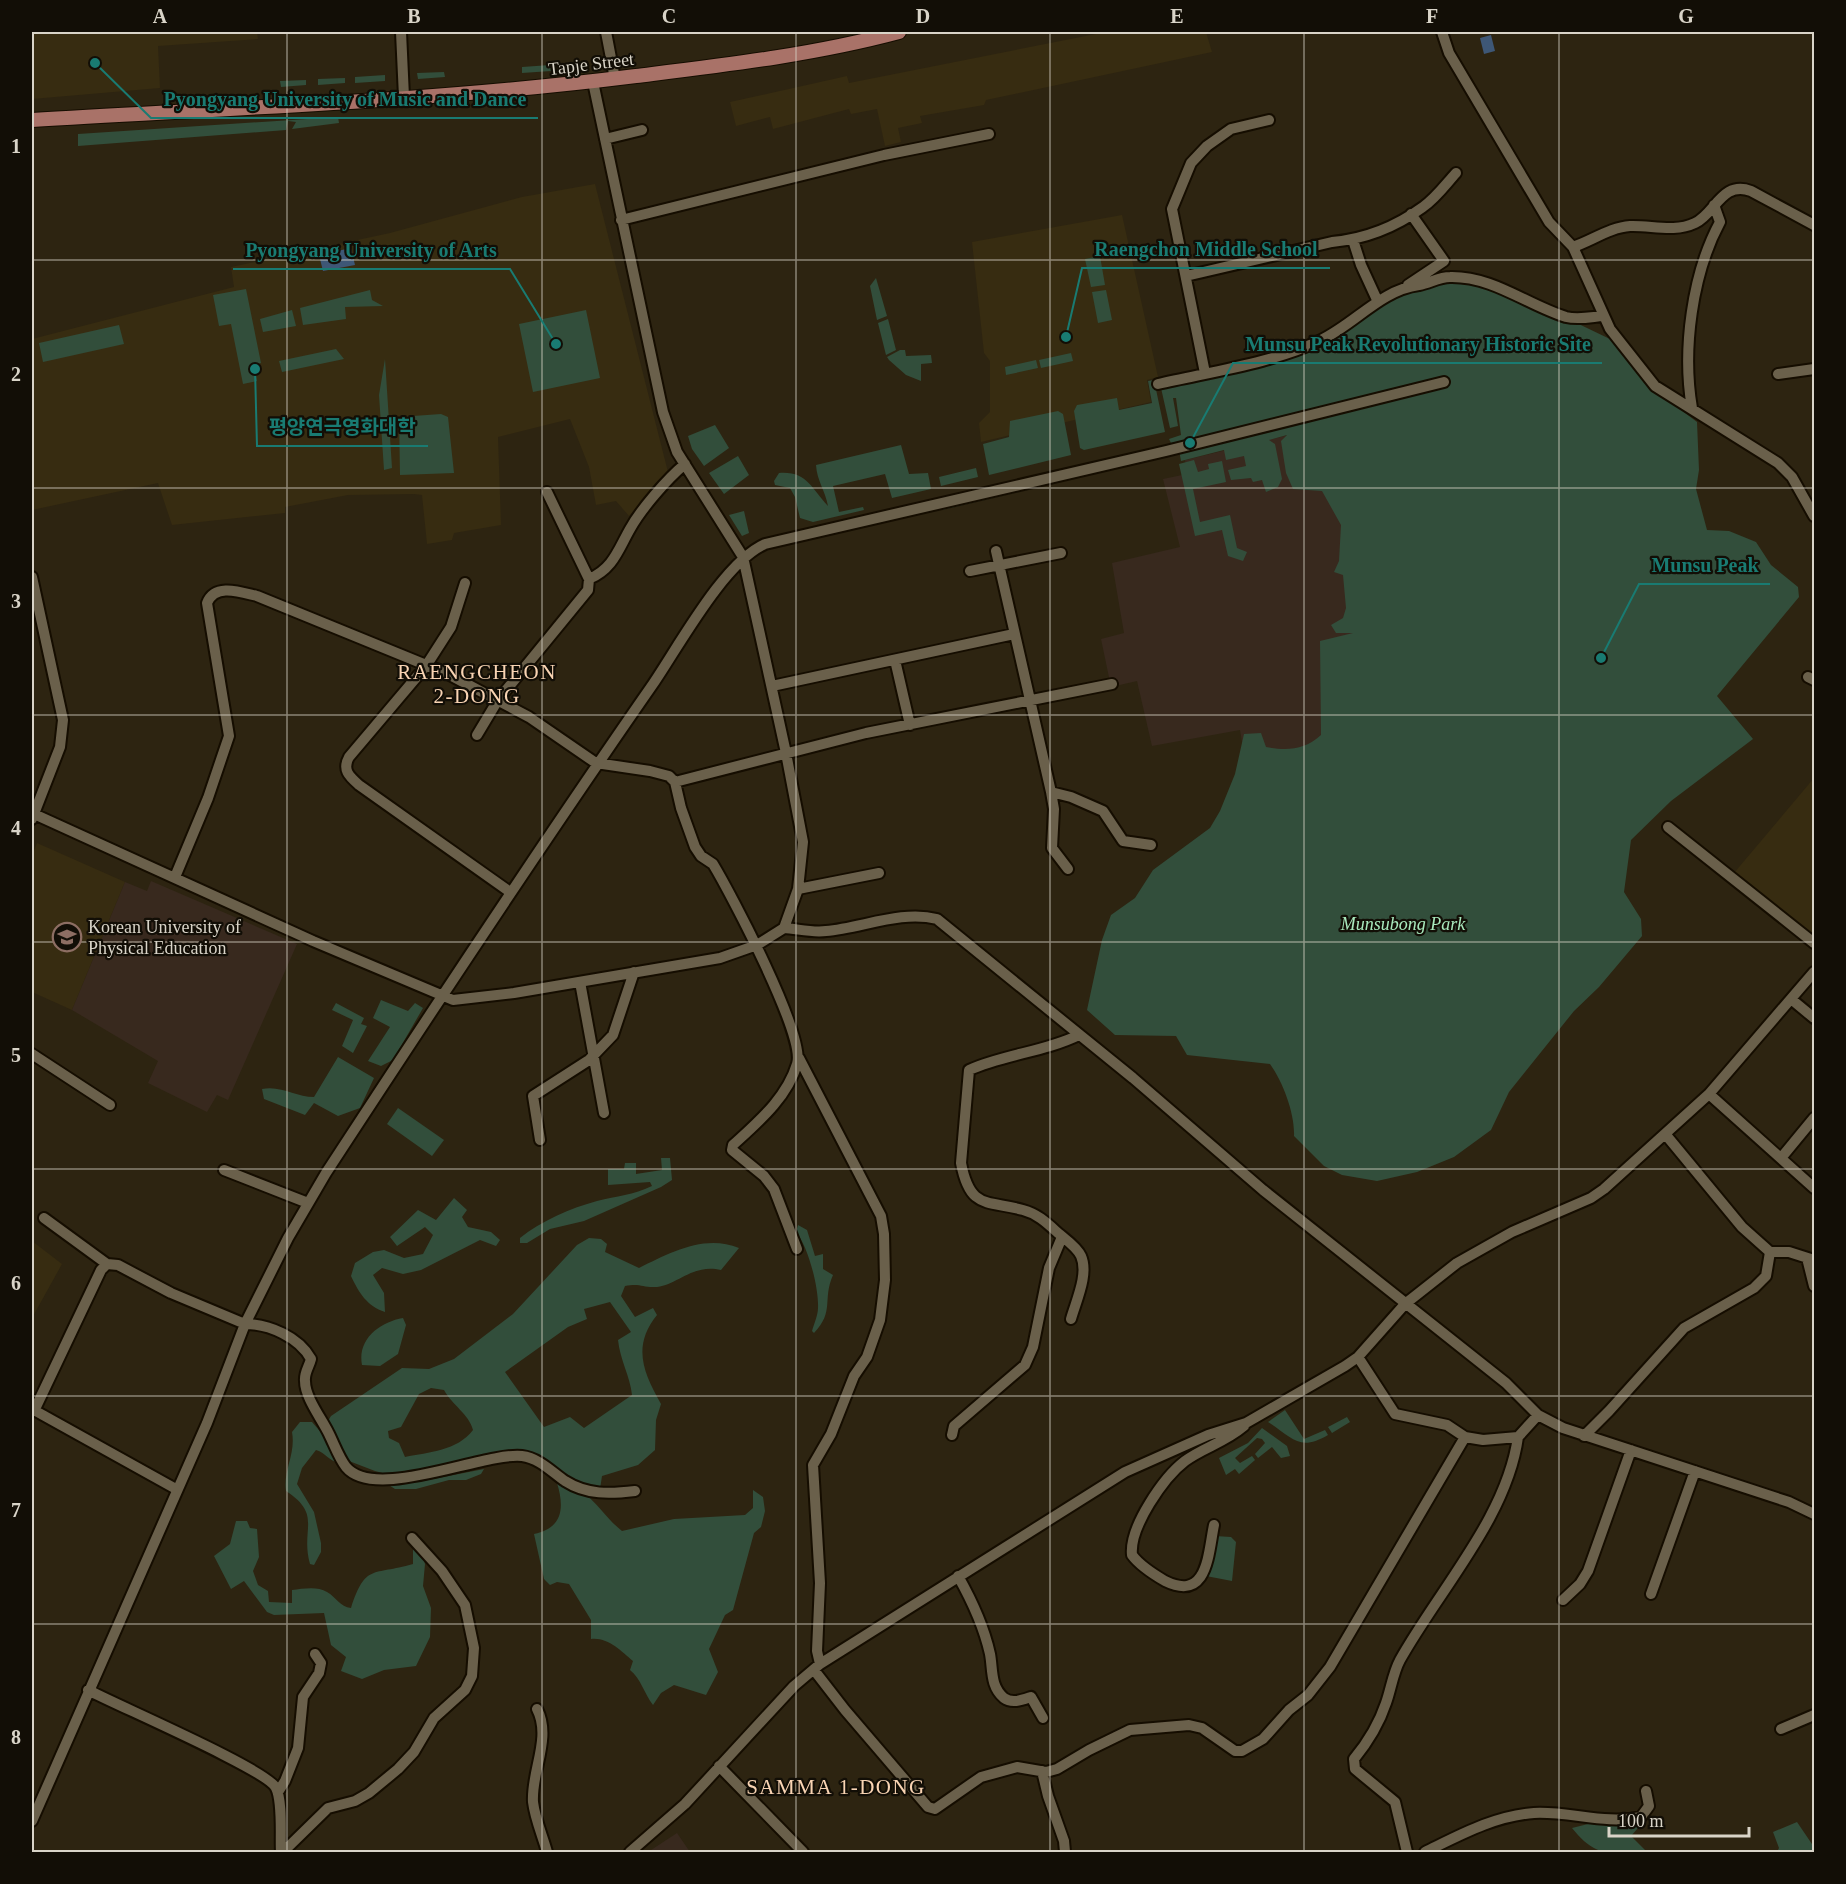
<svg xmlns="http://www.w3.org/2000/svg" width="1846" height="1884" viewBox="0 0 1846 1884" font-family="'Times New Roman','Noto Sans KR',serif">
<rect width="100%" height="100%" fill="#2d2411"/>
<!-- built -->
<path fill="#372c11" d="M32,32H257L258,39L158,46L160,88L32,99Z
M1106,32H1206L1212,52L986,100L984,105L920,116L922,123L898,128L901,142L885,146L877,109L851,114L849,109L773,129L770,117L736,126L730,102L847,76L849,83Z
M595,184L668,472L629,516L616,501L596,505L589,467L570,419L498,437L501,525L454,533L452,540L427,544L422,495L414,494L348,495L285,507V513L172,525L158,483L32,510V339L234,287L231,267L390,233L522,197Z
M1122,215L1158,377L1147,380L1151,402L981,442L979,423L990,412V361L984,353L972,242Z
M1814,778V937L1734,873Z
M37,843L125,882L72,1010L32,992V856Z
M32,1241L62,1264L32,1318Z"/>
<!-- industrial -->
<path fill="#38291e" d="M1321,427L1373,573L1322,752L1246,765L1240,730L1152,746L1137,681L1111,687L1101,639L1124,633L1112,563L1180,547L1163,479L1187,474L1185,460Z
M151,881L297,944L228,1100L217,1095L207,1112L148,1083L158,1061L72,1010L125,882L147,891Z
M677,1833L690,1852H648Z"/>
<!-- green -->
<path fill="#324e3b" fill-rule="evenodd" d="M550,65L551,71L522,73V67Z
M444,72L445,77L418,79L417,73Z
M385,75V81L355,83V77Z
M345,78V83L318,85V79Z
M306,80V85L281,87L280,81Z
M338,117L339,123L292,129L296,122L288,121L286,130L78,146V134Z
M1100,256L1105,285L1091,287L1085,259Z
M1449,273L1510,291L1612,340L1651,387L1697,422L1699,470L1696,489L1707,530L1729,531L1756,542L1771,565L1798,587L1799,597L1717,696L1753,739L1671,801L1631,840L1624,892L1641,919L1642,936L1599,987L1574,1011L1509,1092L1491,1130L1454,1157L1417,1172L1377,1181L1342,1175L1324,1166L1294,1136C1295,1114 1283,1082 1270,1064L1187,1055L1176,1036L1115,1035L1087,1010L1102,940L1111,915L1135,898L1153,870L1210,828L1220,811L1235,774L1244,734L1261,733L1266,747C1287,751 1305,750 1321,735L1320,641L1353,633H1336L1331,625L1343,618L1346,608L1343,575L1334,572L1339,561L1341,525L1322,491L1293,489L1286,473L1281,441L1287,435L1269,440L1275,444L1282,479L1278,487L1266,492L1262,480L1253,482L1251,478L1231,480L1228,470L1246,466L1244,456L1226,460L1224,450L1181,461L1179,450L1183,449L1182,441L1171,443L1169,439L1181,435L1176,398H1173L1178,426L1170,428L1161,388L1250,370L1292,356L1434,275Z
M876,278L887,316L877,320L870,286Z
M246,289L261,363L254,365L257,381L243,384L231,324L219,326L213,295Z
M370,290L372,300L383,306L345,307L346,319L303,325L300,308Z
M1106,290L1112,320L1098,323L1092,292Z
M292,310L296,326L263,332L260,319Z
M586,310L600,378L533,392L519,324Z
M888,319L896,350L886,355L878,323Z
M119,325L124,344L43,362L39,343Z
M336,349L344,359L282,372L279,361Z
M900,350H905L906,356L931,355L932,363L921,364V381L906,375L889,360L887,357Z
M1071,353L1073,361L1041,368L1039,360Z
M385,359L392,468L384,470L379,395Z
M1036,360L1038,368L1006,375L1005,367Z
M1154,380L1165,432L1084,450L1080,448L1074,411L1077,405L1117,398L1119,410L1152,403L1148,381Z
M1058,411L1063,414L1071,455L989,475L983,444L1009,437L1010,421Z
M441,414L448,417L454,473L400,475L399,417Z
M715,425L729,448L704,466L692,449L688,436Z
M901,445L909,474L928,473L931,489L892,498L885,474L833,486L839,512L863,507L864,510L813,522L800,518L795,497L790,488L775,485L774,481L779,473C807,471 811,488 828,506C825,490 817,481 816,465Z
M738,456L749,475L724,494L709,473Z
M1194,460L1198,472L1209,469L1208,464L1222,461L1226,482L1193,489L1200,522L1230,515L1237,548L1247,552L1243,561L1228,556L1222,530L1195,536L1179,464Z
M976,468L978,477L941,486L939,477Z
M1047,482V485L942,510L941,507Z
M744,511L749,533L742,536L729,515Z
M381,1000L408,1011L415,1003L423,1008L393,1060L381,1066L368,1061L390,1027L373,1018Z
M336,1003L364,1018L361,1024L367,1026L353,1053L342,1046L353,1020L332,1010Z
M338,1057L374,1078L360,1108L338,1116L314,1103L305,1115L264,1099L262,1089C281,1085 296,1097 314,1097Z
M398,1108L444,1140L432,1156L387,1124Z
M661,1158H670L672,1180L661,1187L584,1221L550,1229L527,1243H520V1238C541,1221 571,1208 597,1201C617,1196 633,1195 652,1186L650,1182L608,1185V1169H624L625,1163H636V1174L662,1170Z
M454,1198L467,1210L462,1217L468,1227L491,1232L500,1240L496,1246L480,1240L421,1270L403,1274L382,1268L373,1275L384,1293L385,1312C367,1306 359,1293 351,1276L355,1263L373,1252L384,1250L404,1258L423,1254L433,1235L425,1227L397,1246L390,1237L418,1210L436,1220Z
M798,1225L807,1230L815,1256L823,1254V1269L833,1275C822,1300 835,1311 814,1333L812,1331C814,1324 818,1315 818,1308C819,1288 808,1246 796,1232Z
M589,1238L601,1239L607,1244L605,1252L639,1268C670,1253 704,1234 739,1248L721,1270C691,1263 675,1288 653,1287C642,1287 639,1283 625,1286L621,1296L635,1317L653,1308L657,1315C632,1346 643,1372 661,1404L656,1420L655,1450L638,1465L602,1476L600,1489L578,1483L543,1459L468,1463L390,1475L375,1471L349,1461L340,1450L328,1421L331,1416L402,1368L429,1369L454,1359L513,1314L577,1245ZM610,1302L631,1332L618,1340C620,1360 630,1376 632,1395L584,1428L570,1417L544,1427L505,1372L568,1327L587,1319L584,1309ZM431,1388L444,1390C452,1405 469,1414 473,1430C457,1451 429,1452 405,1457L399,1443L389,1438L388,1431L401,1427L419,1394Z
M403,1318L406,1325L398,1354L380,1366L362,1365C357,1339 380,1322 403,1318Z
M1285,1410L1304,1439L1325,1430L1328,1435C1299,1452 1293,1438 1268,1422Z
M1347,1417L1350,1422L1332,1433L1328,1427Z
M300,1422H312L325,1437L339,1463C329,1461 326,1453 316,1450L302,1468L297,1484L314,1512L321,1543V1552L314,1565L310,1564C300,1529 323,1515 286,1491C283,1470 296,1454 292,1432Z
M1262,1428L1287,1446L1290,1456L1281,1458L1272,1447L1258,1458L1255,1454L1265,1443L1262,1439L1257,1438L1235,1458L1240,1463L1252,1456L1255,1460L1239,1474L1235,1469L1226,1475L1219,1458L1248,1443Z
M484,1469L481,1474L466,1480H449L416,1489H395L384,1482L423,1481Z
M557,1483C589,1485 600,1514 622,1531L674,1519L745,1515L753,1508V1490L763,1497L765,1511L761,1527L754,1533L733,1610L725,1615L709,1649L718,1672L706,1695L674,1685L661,1693L653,1705C644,1693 641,1679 630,1670L633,1661C621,1651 608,1637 591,1639V1620L569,1584L557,1582L550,1585L544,1579L534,1534C562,1528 565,1509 557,1483Z
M236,1521H247L250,1528L257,1529L259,1557L253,1571L258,1585L268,1591L269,1602L292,1603V1590C303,1589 317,1586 327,1592C336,1597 340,1607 351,1608C366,1563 372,1576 413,1564V1546L421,1550L425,1564L423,1586L431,1608L430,1637L416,1666L384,1670L362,1679L341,1671L346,1657L331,1645L324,1613L274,1615L267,1612L244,1581L231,1589L214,1556L230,1544Z
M1215,1536L1231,1537L1236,1542L1232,1581L1206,1576Z
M1797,1822L1814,1847V1852H1777L1779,1848L1773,1832Z
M1588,1824H1635L1638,1828L1631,1836L1647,1852C1610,1853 1597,1859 1572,1828Z"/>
<!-- water -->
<path fill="#3e5776" d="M1491,35L1495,51L1484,54L1480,38Z
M351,248L355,265L323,271L319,255Z"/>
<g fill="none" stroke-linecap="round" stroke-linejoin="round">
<!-- minor casing -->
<g stroke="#150d00" stroke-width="14">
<path id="minor" d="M401,32L404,97
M606,32L615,79
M1442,32L1449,53L1549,222L1573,247L1610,329L1655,386L1778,463L1792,477L1814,516
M605,139L642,130
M621,220L884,155L989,134
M1353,240L1361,265L1378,302
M1573,247C1591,241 1611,227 1630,226C1651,225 1674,233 1695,223C1715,214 1722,180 1751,191L1814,225
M1186,276L1332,242C1365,239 1397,226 1423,207C1436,198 1446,184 1456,173
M1408,285L1444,261L1411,214
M1205,373L1172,209L1191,163L1207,146L1231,129L1269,120
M1778,374L1814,369
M1158,384C1209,372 1274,363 1321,340C1356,323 1381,290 1419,285C1430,283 1439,277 1450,277C1493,276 1527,305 1566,317C1578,320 1591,317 1603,316
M1692,408C1682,350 1692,274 1720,222L1714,205
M996,551L1051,792L1054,809L1052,848L1068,869
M970,571L1061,553
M32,577L63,720L60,747L32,819
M589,579C613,569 618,550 630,529C641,509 667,479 685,464
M465,583L451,627L426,666L349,757C342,770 349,776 359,785L510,892
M895,660L910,725
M1808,677L1814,680
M772,686L1014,634
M477,735L498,700L588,590L589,579L547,492
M675,782L866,733L1112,684
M1051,792L1071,797L1103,811L1123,841L1151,845
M34,814L313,941L453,1000L514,993L720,958L757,945L784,928L798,889L803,842L786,753L743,557L677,452L663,412L593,82
M1668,827L1814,943
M175,877L208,798L229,736L207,603C215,583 240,592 257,596L448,674L529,717L596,763L650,771L669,776L675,782L681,808L695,847L701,856L713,864C731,894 806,1036 797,1064C787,1098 758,1122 733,1145L732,1150L764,1176L774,1189L797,1249
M798,889L879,873
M784,928C798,929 813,933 826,931C862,928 901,910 937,919L1133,1078L1263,1190L1506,1383L1538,1415L1563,1428L1789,1502L1814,1514
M580,982L604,1113
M1791,999L1814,1018
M32,1054L110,1105
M799,1058L881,1216L884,1234L885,1280L880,1320L867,1357L854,1376L831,1434L813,1465L820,1583L817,1651L820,1664
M1709,1094L1814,1188
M1666,1135L1742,1227L1770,1252H1789L1814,1260
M540,1140L533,1096L589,1060L613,1035L634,972
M1781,1158L1814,1118
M224,1170L308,1203
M44,1218L107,1264
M1807,1258L1814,1286
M1071,1319C1076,1301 1089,1274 1081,1256C1077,1247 1065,1239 1058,1233C1047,1223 1038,1214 1023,1210C987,1200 970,1210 961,1163L969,1070C1005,1054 1044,1052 1079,1035
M1358,1357L1395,1414L1447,1425L1465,1437L1483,1440L1518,1437L1538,1415
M32,1409L176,1489
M34,1411L101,1270L107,1264L118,1265L171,1293L245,1324C269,1324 299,1337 311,1359C309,1367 304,1373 305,1381C305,1398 322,1419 329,1434C334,1444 339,1458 346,1467C375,1502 483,1452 522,1456C539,1458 552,1472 565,1481C587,1495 610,1494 635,1491
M952,1435L954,1426L1025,1365L1033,1347L1049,1268L1062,1237
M1584,1436L1609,1411L1684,1328L1754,1288L1766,1276L1770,1252
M1214,1525C1208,1554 1208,1602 1165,1581C1153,1574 1140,1566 1132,1555C1129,1527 1164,1477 1185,1461C1204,1447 1224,1443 1244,1426
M958,1576C971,1599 984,1627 990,1654C993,1670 990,1686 1004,1698C1012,1704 1022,1700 1031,1697L1043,1718
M1651,1594L1695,1471
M1563,1600L1580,1584L1588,1571L1631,1450
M814,1670L845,1710L928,1807L935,1809L981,1777L1017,1767L1046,1772L1057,1769L1089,1750L1130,1730L1189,1725L1202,1728L1235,1751H1242L1263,1739L1289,1710L1308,1695L1330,1667L1465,1437
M88,1690C116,1705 268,1770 276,1788C283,1802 280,1836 281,1852
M537,1709C552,1738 531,1771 533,1802C535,1819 543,1837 547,1852
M1781,1729L1814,1715
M719,1766L803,1852
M1042,1771L1048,1796L1064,1841L1065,1852
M278,1792L285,1781L298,1748L303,1697L319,1673L321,1663L315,1654
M32,1821L207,1423L245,1324L288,1238L326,1173C433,1009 541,845 653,684C679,646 724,562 765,544L1166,451L1444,382
M283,1852L328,1808L355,1801L369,1793L398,1769L414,1752L434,1718L465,1690L472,1676L474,1648L465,1605L442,1571L412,1538
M630,1852L685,1804L794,1686L820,1664L1125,1472L1208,1435L1246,1423L1345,1366L1358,1357L1405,1304L1457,1263L1512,1232L1591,1198L1604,1189L1709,1094L1814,972
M1407,1852L1395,1802L1355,1769L1354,1759C1368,1742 1379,1724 1386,1703C1391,1689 1393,1673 1400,1660C1439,1590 1507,1517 1518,1437
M1425,1852C1460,1835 1494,1816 1534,1813C1570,1811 1605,1825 1641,1817L1649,1806L1646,1791"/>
</g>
<!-- major casing -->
<g stroke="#150d00" stroke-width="16">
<path id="major" d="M32,120C233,108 436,101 636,76C725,65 813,55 899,32"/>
</g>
<!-- minor -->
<use href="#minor" stroke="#6a604b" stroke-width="10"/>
<!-- major -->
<use href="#major" stroke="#a97268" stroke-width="14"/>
</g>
<!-- grid -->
<path fill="none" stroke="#d9d4c8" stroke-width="1.5" stroke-opacity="0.55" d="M287,32V1852M542,32V1852M796,32V1852M1050,32V1852M1304,32V1852M1559,32V1852M32,260H1814M32,488H1814M32,715H1814M32,942H1814M32,1169H1814M32,1396H1814M32,1624H1814"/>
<!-- icons -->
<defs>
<g id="university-ring" transform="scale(1.5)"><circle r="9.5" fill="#120e06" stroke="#8d6e63" stroke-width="1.5"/><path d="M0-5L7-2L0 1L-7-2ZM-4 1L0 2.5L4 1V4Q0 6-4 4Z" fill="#8d6e63"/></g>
</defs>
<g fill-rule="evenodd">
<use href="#university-ring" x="67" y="937"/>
</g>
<g text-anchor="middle" stroke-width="4.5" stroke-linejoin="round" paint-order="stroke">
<!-- street labels -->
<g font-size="18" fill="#d9d4c8" stroke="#120e06">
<text transform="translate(591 64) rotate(-7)" y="6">Tapje Street</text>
</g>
<!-- park labels -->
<g font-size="18" font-style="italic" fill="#a8e9bd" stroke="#120e06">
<text x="1403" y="930">Munsubong Park</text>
</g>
<!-- poi labels -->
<g font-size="18" fill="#d9d4c8" stroke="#120e06" text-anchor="start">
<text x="88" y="933">Korean University of<tspan x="88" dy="21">Physical Education</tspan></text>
</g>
<!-- quarter labels -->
<g font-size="21" letter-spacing="1.5" fill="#f9d4b3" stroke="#120e06">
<text x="477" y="679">RAENGCHEON<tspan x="477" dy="24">2-DONG</tspan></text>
<text x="836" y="1794">SAMMA 1-DONG</text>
</g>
</g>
<!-- callouts -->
<path fill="none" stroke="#197b72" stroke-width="2" d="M95 63L151 118H538M1066 337L1082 268H1330M556 344L510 269H233M1190 443L1233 363H1602M255 369L257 446H428M1601 658L1639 584H1770"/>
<g fill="#197b72" stroke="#120e06" stroke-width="2">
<circle cx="95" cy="63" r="6"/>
<circle cx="1066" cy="337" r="6"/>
<circle cx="556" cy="344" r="6"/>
<circle cx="1190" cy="443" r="6"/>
<circle cx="255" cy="369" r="6"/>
<circle cx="1601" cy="658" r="6"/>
</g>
<g font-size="20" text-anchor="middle" font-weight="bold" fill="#197b72" stroke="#120e06" stroke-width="4.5" stroke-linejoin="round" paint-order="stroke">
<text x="345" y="106">Pyongyang University of Music and Dance</text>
<text x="1206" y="256">Raengchon Middle School</text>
<text x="371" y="257">Pyongyang University of Arts</text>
<text x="1418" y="351">Munsu Peak Revolutionary Historic Site</text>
<text x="342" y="434">평양연극영화대학</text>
<text x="1705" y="572">Munsu Peak</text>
</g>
<!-- border -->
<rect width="1846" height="1884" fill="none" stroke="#120e06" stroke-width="66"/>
<!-- scale -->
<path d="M1609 1827v9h140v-9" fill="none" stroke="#d9d4c8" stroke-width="3"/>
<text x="1618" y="1827" font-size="18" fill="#d9d4c8" stroke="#120e06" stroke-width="4.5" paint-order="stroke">100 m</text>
<rect x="33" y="33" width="1780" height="1818" fill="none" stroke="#d9d4c8" stroke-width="2"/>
<g font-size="20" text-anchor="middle" font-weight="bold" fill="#d9d4c8">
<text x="160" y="23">A</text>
<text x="414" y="23">B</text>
<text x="669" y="23">C</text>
<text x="923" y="23">D</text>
<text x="1177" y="23">E</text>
<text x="1432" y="23">F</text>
<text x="1686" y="23">G</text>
<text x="16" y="153">1</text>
<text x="16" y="381">2</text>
<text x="16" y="608">3</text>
<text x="16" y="835">4</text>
<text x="16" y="1062">5</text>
<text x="16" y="1290">6</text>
<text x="16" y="1517">7</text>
<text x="16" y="1744">8</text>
</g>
</svg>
